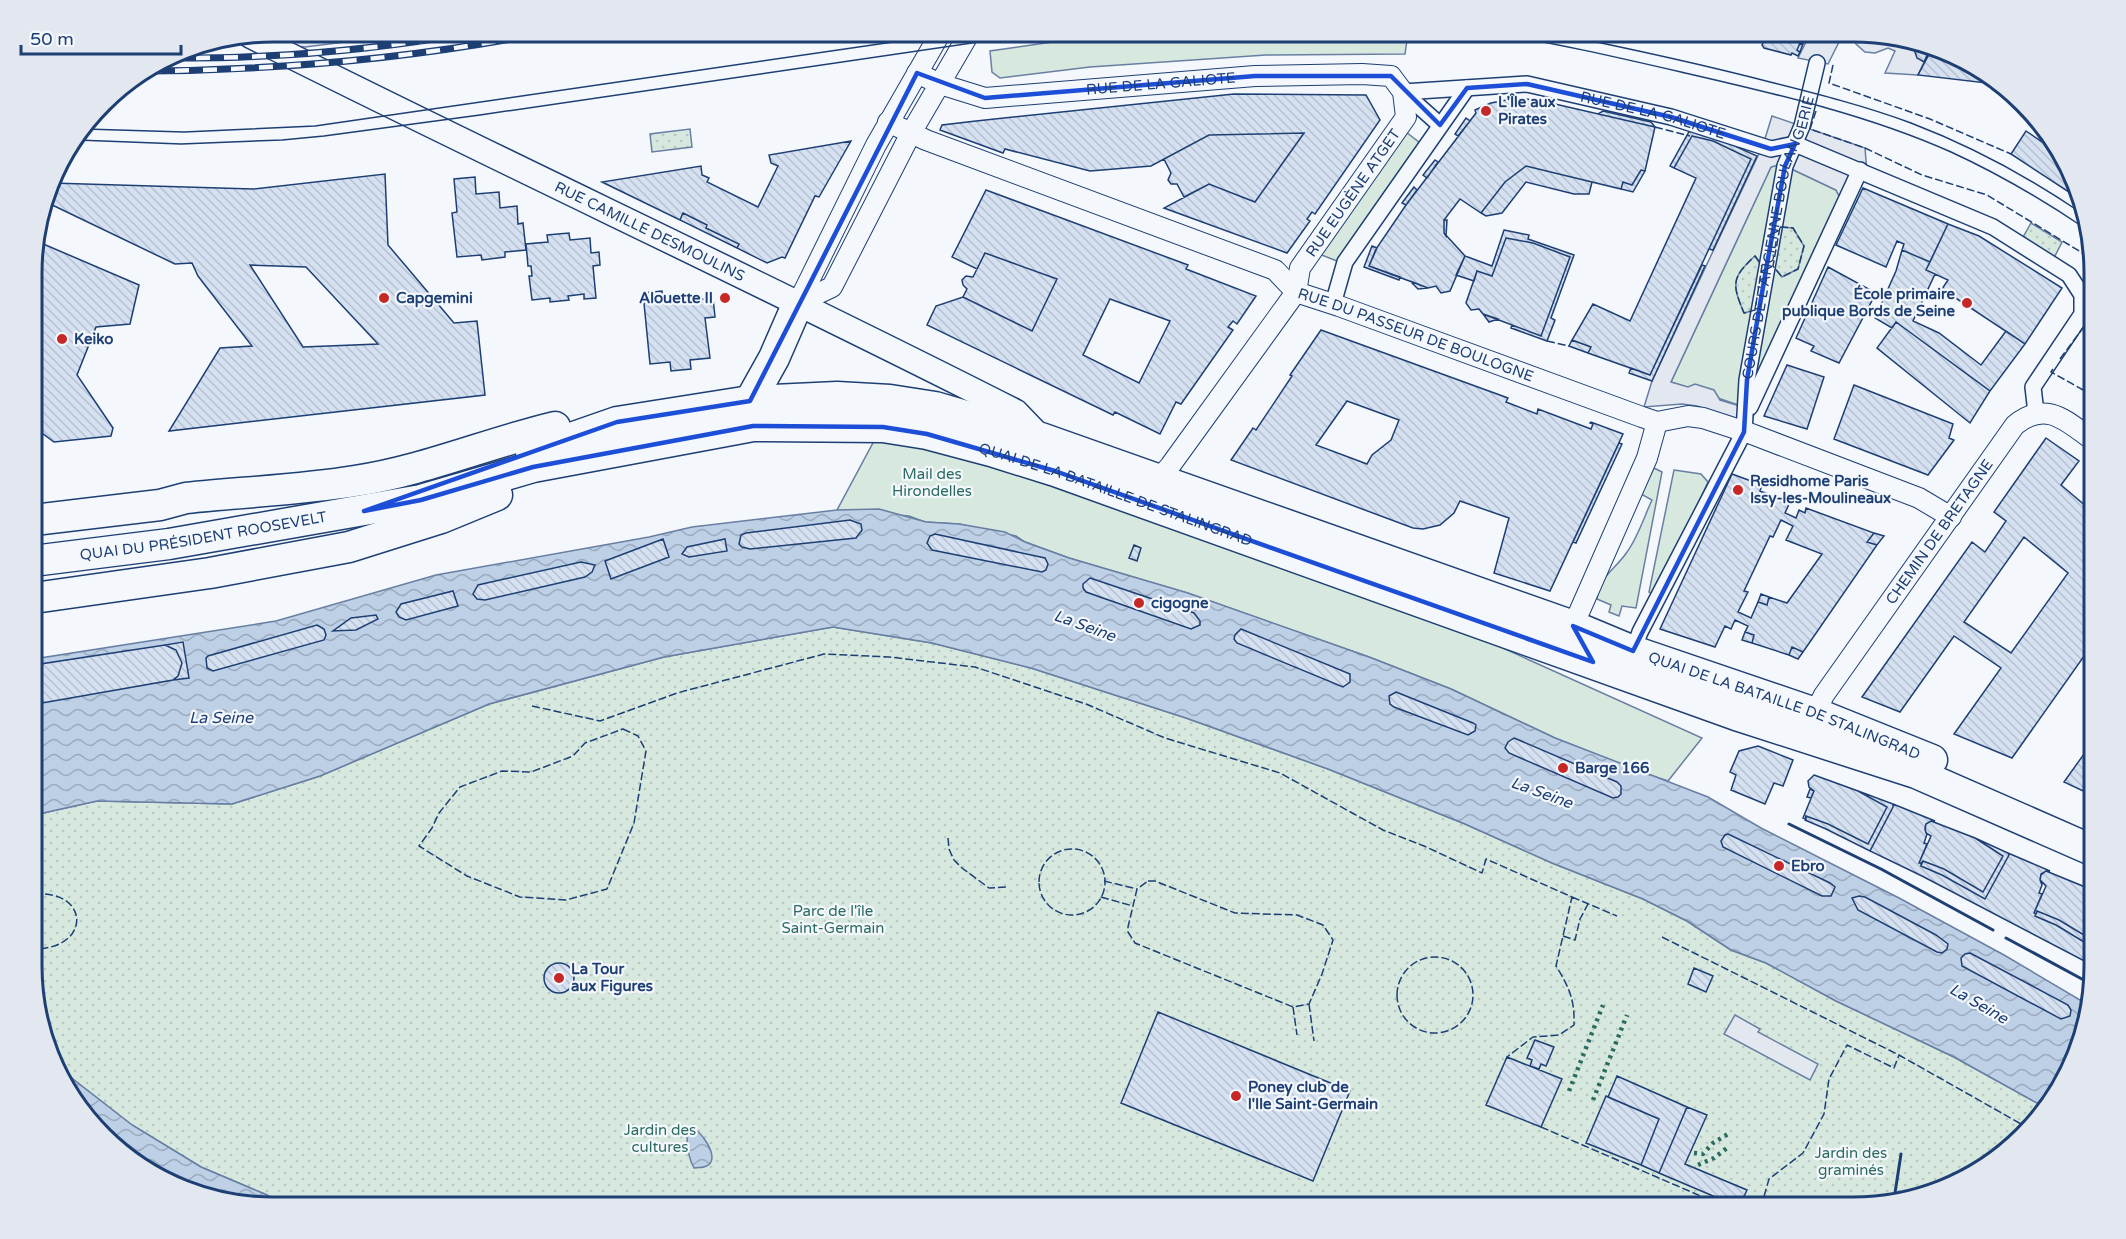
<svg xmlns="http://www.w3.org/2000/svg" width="2126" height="1239" viewBox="0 0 2126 1239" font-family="'Varela Round',sans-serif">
<defs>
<pattern id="park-dots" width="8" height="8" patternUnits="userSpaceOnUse" patternTransform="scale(1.5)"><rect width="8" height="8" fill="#d7e8df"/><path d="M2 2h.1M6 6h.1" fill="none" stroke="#b8c8c3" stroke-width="1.8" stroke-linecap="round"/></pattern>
<pattern id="water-waves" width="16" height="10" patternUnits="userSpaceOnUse" patternTransform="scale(1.5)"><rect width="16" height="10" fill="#bed0e5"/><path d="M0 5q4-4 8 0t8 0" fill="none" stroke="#9aaabe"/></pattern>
<pattern id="building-back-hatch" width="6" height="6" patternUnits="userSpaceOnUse" patternTransform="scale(1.5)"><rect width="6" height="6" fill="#d5e0f0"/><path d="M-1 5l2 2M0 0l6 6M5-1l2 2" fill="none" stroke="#b6c1d1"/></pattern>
</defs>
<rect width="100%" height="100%" fill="#f4f7fb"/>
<!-- green -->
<path fill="#d7e8df" stroke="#687fa3" stroke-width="1.5" d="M1122,32H1393L1408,33L1405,54L1266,55L1090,67L1000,78L992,72L990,51Z
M1406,132L1420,143L1337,261L1319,254Z
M1781,164L1836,190L1841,199L1747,408L1671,382L1771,167Z
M881,428L1392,598L1702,738L1668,781L1638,771L1555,738L1451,689L1369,657L1187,593L1069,558L1025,542L1016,536L959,524L925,522L909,516L837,510Z
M1654,468L1662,472L1636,608L1622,606L1619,616L1609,612L1611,605L1597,599C1600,575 1615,570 1627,552C1638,537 1644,517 1652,500L1641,494Z
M1674,470L1701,474L1708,482L1656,595L1649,592Z"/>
<!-- park -->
<path fill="url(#park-dots)" stroke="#687fa3" stroke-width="1.5" d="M690,129L692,147L652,152L650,134Z
M2031,223L2062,242L2054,258L2022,239Z
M1780,227L1793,228L1804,246L1798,269L1782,277L1773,266Z
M1755,256L1762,266L1755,310L1744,313C1732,284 1731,278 1755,256Z
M833,627L932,643L1031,668L1186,718L1328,769L1465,824L1552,863L1643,899L1687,921L1731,950L1766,963L1836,1001L1954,1057L2046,1108L2024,1137L1974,1175L1868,1207H283L267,1195L201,1167L132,1125L60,1069L34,997V815L97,801L232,804L320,776L489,704L664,657Z"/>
<!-- parking -->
<path fill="#e3e8f0" stroke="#687fa3" stroke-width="1.5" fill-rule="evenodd" d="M273,32H425L305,47L267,44V33Z
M1811,32H1844L1828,64L1798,58Z
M1853,32L1916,40L1913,46L1924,62L1918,75L1885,73L1895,51L1888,48L1875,53L1865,52L1856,44L1853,37Z
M1772,116L1865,148L1867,173L1750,423L1697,406L1682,404L1644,407L1652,381L1763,145ZM1781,164L1836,190L1841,200L1747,408L1720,400L1714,390L1695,384L1688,387L1671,382L1771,167Z
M1735,1015L1760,1029L1758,1032L1818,1064L1810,1080L1724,1034Z"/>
<!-- water -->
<path fill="url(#water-waves)" stroke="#687fa3" stroke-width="1.5" d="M879,509L926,522L959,524L1005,532L1025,542L1069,558L1188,593L1369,657L1451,689L1555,738L1708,797L1761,828L1899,898L2004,955L2087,1004L2062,1087L2046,1108L1954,1057L1836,1001L1766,963L1731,950L1687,921L1643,899L1552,863L1465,824L1328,769L1186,718L1031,668L932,643L833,627L664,657L489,704L320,776L232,804L97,801L34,815V659L276,621L436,575L649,537L692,527L837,510Z
M34,906L41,916L40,928L34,933Z
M60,1069L132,1125L201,1167L267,1195L283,1207L210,1199L152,1175L72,1100Z
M697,1131C705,1137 722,1162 704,1167C701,1168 697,1167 694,1168C688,1157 687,1148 687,1137L692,1132Z"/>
<!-- building -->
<path fill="url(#building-back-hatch)" stroke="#1d3f73" stroke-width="1.5" fill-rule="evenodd" d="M1746,32H1807L1808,34L1805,41L1802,44L1800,43L1797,50L1800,52L1798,56L1792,53L1791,55L1764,48L1762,45L1764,40Z
M1916,40L1931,46L1924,62L1917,58L1913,46Z
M1804,41L1800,52L1797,50L1800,43L1802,44Z
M1933,47L1974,64L1996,81L1995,84L1918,75Z
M1234,94L1366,95L1380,120L1315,214L1312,212L1307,219L1310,221L1287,253L1164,208L1209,184L1255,202L1304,133L1209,135L1151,166L1090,171L1005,149L1003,153L940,130L942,125L976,121Z
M1517,98L1542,101L1655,127L1645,171L1641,170L1632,185L1623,182L1621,189L1526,166L1505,182L1481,213L1460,199L1444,220V233L1465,256L1450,291L1441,293L1436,286L1428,288L1369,266L1376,249L1406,205L1476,113L1475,110L1491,103Z
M1603,111L1651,122L1655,127L1598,114Z
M1466,118L1470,121L1458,136L1455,134Z
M1690,130L1715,137L1757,156L1713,250L1709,249L1751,159L1713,141L1692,136L1674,168L1670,166Z
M2026,131L2063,156L2075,196L2011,154Z
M1304,133L1255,202L1209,184L1184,197L1177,184H1171L1168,180L1171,173L1164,159L1209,135Z
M1692,136L1713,141L1751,159L1650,375L1588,353L1591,347L1572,340L1593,304L1630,321L1696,178L1674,168Z
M851,141L819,197L815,196L785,258L782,257L767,263L737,248L739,244L706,228L707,225L683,213L680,220L602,182L701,166L702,175L709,178L707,182L758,207L778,166L771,163L769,155Z
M1435,160L1438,162L1427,178L1423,175Z
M1526,166L1592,182L1589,194H1574L1526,182L1502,213L1486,216L1481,213L1505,182Z
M1641,170L1645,171L1633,192L1621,189L1623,182L1632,185Z
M385,174L388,245L454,323L477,321L485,395L169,431L220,348L252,346L198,276L192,263L175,264L46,202L51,183L253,189ZM250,265L306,267L378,344L303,347Z
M475,177L476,194L499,192L500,208L517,206L518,224L523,223L526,250L505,252V257L482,260L481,255L457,257L452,213L457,212L454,179Z
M1414,187L1417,190L1406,205L1402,203Z
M1863,188L1948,224L1930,262L1902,250L1904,244L1897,241L1886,267L1836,245Z
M986,190L1188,265L1186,269L1256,296L1237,324L1233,321L1228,327L1233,330L1181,404L1176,402L1160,434L1115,412L1113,415L927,325L936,306L963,297L1032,331L1057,279L985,253L977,269L952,257ZM1110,299L1170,321L1139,383L1083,355Z
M683,213L707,225L706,228L739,244L737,248L680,220Z
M1444,220H1447L1446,236L1444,233Z
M1948,224L1979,236L2062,288L2025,344L1942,289L1948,280L1926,270Z
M1504,230L1529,235L1528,239L1574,255L1551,318L1555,320L1547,341L1511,328L1512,325L1541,336L1570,257L1533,243L1506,238L1492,276L1477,271L1474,281L1456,275L1465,256L1492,266Z
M569,233L570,240L590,238L591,253L599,252L600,265L593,266L596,298L584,299V294L568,296L569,300L550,302V298L532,300L529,276H532L531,266H528L526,244L548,242L547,235Z
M1506,238L1533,243L1570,257L1541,336L1483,314L1479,309L1471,310L1466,303L1477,271L1492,276Z
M34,240L139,285L130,324L96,327L77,375L113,428L111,436L54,442L34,427Z
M1372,246L1377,248L1369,266L1400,277L1399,280L1364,267Z
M1902,250L1930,262L1926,270L1935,274L1913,321L1939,333L1981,365L2006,331L2025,344L1990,391L1896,322L1892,328L1875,318L1896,271Z
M985,253L1057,279L1032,331L963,297L967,289L963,285L962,280L966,276L973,277Z
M1702,265L1705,266L1652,381L1629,373L1631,368L1650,375Z
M1828,267L1876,293L1839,363L1811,351L1814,346L1796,338Z
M1410,281L1428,288L1418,289Z
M662,291L663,303L713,298L715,317L705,318L710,358L690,360L691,369L671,371L670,362L650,364L643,293Z
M1483,314L1498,319L1489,322Z
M1896,322L1990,391L1970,423L1877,348Z
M1321,330L1508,398L1506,402L1537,414L1538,409L1591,429L1593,424L1590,423L1591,422L1623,434L1550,591L1494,573L1509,518L1460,501L1454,513L1440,525L1423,529L1413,528L1231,460L1253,428L1256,430L1292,376L1290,375ZM1347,401L1399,420L1391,440L1372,455L1367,464L1316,445Z
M1572,340L1591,347L1588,353L1569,346Z
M1787,365L1824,377L1807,429L1764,416Z
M1854,385L1953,424L1949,438L1954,440L1928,475L1834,439Z
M2046,438L2079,461L2061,485L2094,513V642L2012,758L1954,734L2001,668L1954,636L1900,712L1862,697L1972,542L1985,552L2006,521L1994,512ZM2024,537L2068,573L2011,653L1964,622Z
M1619,443L1622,444L1576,543L1573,542Z
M1732,474L1762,485L1760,491L1790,502L1785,513L1796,518L1799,510L1805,513L1806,508L1874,533L1867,542L1877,545L1803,652L1792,647L1789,655L1752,643L1754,635L1745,632L1748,626L1735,620L1731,629L1725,626L1715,647L1660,629ZM1781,520L1793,526L1786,540L1822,554L1787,603L1769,597L1767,605L1758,602L1751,618L1738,612L1748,592L1744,591L1770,536L1773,537Z
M850,520L861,524L862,530L856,538L750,549L742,547L739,544L741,535L746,533Z
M1874,533L1884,536L1877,545L1867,542Z
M935,534L1045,558L1048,564L1046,570L1042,572L932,550L927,543L930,536Z
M663,539L669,557L611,579L605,561Z
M725,539L727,551L689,557L682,554L687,547Z
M1134,545L1141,548L1137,561L1129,558Z
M581,562L595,565L592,572L585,577L485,600L477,599L473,594L478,585Z
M1090,578L1194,613L1200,621V625L1191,629L1086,592L1083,588V584Z
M453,591L458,606L406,620L399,617L396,612L401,604Z
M1761,594L1769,597L1767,605L1758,602Z
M376,615L378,619L356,630L333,631L351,618Z
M317,625L324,629L326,635L324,640L213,671L207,668L206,658L208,656Z
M1241,629L1350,674V682L1343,687L1237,643L1234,639L1235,635Z
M1745,632L1754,635L1752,643L1742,640Z
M183,642L189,678L173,680L178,676L182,663L176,650L165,645Z
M165,645L176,650L182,663L178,676L173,680L42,703L34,702V665Z
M1792,647L1803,652L1798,659L1789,655Z
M1396,692L1473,723L1476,725L1475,731L1468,735L1394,707L1390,704L1389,696Z
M1514,738L1617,782L1621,786V794L1618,797L1613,798L1509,753L1505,748L1508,742Z
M2094,740V796L2064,782Z
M1758,746L1793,760L1783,786L1774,783L1765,804L1731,790L1736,775L1730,772L1739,751Z
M1814,775L1858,791L1887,807L1868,844L1828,824L1806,816V819L1803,818L1814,791L1809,787L1808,781Z
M1810,789L1814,791L1811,798L1807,797Z
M1858,791L1893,804V807L1870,851L1826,829L1805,820L1806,816L1828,824L1868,844L1887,807Z
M1893,804L1935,821H1931L1926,824L1925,830L1927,834L1924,843L1927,844L1919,863H1921V866L1942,875L1985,899L2009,855L2008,853L2050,871H2046L2041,875L2040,880L2042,885L2039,893L2042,894L2034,913L2036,914L2035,916L2056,925L2094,948V966L1922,876L1870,851L1893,807Z
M1931,821L1975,838L2003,856L1983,892L1944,869L1923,861L1921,863H1919L1931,836L1926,833L1925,828L1926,824Z
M1728,834L1830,883L1835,887L1831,896H1822L1723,847L1721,841L1725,835Z
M1975,838L2008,853L2009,855L1985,899L1942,875L1921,866L1923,861L1944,869L1983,892L2003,856Z
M2046,871L2090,889L2094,893V941L2059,920L2037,911L2036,914L2034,913L2046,886L2040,880L2041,874Z
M1859,896L1865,897L1936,935L1948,944L1947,949L1942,953L1937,952L1858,910L1852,898Z
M2037,911L2059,920L2094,941V948L2056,925L2035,916Z
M1970,953L2068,1005L2071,1010L2070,1016L2061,1019L1962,966L1961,958L1965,954Z
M544 978a15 15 0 1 1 30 0a15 15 0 1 1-30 0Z
M1694,968L1713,976L1706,992L1688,984Z
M1158,1012L1350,1091L1313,1181L1121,1103Z
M1535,1040L1554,1047L1546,1066L1541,1064L1539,1069L1530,1066L1532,1060L1527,1058Z
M1507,1057L1562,1079L1541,1127L1486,1105Z
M1617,1076L1687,1107L1659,1173L1641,1165L1659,1119L1608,1097Z
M1606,1096L1659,1119L1641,1165L1586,1143Z
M1687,1107L1707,1115L1685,1164L1747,1190L1739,1207L1659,1173Z"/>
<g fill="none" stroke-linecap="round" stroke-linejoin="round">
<!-- pedestrian casing -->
<g stroke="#1d3f73" stroke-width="18">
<g id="pedestrian">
<path id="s1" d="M1403,92L1527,84L1671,117L1771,149L1795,144L1993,227L2069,275L2082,295V314L2033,387L2036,413"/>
<path d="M1403,92L1440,125"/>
<path d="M1333,304L1345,262L1467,88"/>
<path d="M1750,407L1860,170"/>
<path id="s2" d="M1633,651L1640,632L1744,432L1747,380L1785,166L1802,126L1817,63"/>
</g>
</g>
<!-- minor casing -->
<g stroke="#1d3f73" stroke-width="22">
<g id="minor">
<path id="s3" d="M917,73L940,84L985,98L1255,76L1362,74L1391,76L1403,92L1406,117L1300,268L1296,292L1170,466L1159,479"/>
<path id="s4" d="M888,122L926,140L1275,270L1296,292L1339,306L1642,417L1657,422L1688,416L1703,418L1749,433L1919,498L1951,517"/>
<path d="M798,303L832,287L911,133L970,32"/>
<path d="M798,303L876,145L941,32"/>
<path d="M1573,626L1647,458L1657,422"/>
<path id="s5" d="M1815,713L1824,695L2015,425C2047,399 2067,422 2094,441"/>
</g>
</g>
<!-- tertiary casing -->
<g stroke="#1d3f73" stroke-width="27">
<g id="tertiary">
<path id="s6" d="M251,36C505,164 763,283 1016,412L1041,438"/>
</g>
</g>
<!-- primary casing -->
<g stroke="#1d3f73" stroke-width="33">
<g id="primary">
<path d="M750,401L774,358L798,303"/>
<path id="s7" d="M531,452L617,422L750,401L837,397L890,400L935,407L1041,438L1573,626L1633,651L1815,713L1932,760"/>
<path d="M34,520L160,505L186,498C242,492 300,490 355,481C423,471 488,443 555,427"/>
<path id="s8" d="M41,560L169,544L421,500L533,467L753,426L883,427L927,434L991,451L1055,471L1736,715L1916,773L2094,851"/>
<path d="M34,598L210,573L349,547L441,518L497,495"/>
</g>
</g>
<!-- pedestrian -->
<use href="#pedestrian" stroke="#f4f7fb" stroke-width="15"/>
<!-- minor -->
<use href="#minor" stroke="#f4f7fb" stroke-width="20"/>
<!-- tertiary -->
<use href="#tertiary" stroke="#f4f7fb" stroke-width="24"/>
<!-- primary -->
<use href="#primary" stroke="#f4f7fb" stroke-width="30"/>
<!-- tram -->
<path stroke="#1d3f73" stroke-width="1.5" d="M1485,32C1551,42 1616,57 1681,72C1772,93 1866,114 1951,152C1999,174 2043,200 2086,229
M1548,32C1622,47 1697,63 1770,82C1818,94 1865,106 1911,123C1971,146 2027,176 2080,212
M85,129L184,132L315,126L962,32
M77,140L181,144L282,140L324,136L480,115L1047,32"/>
<!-- rail casing -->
<g stroke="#1d3f73" stroke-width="7">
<path id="rail" d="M168,58C200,58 232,58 264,56C336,53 407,44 478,32
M147,71C281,70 416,58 548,32"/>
</g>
<!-- rail -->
<use href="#rail" stroke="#f4f7fb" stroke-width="4.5" stroke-dasharray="14" stroke-linecap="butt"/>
<!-- hedge -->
<path stroke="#2c6c60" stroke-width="4.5" stroke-dasharray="3 4.5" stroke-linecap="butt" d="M1569,1091L1603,1005
M1593,1100L1627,1015
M1694,1153L1703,1154L1713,1143L1728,1134
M1698,1165L1714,1158L1727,1148"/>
<!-- fence -->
<path stroke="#1d3f73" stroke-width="1.5" stroke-dasharray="8 3" stroke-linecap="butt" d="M1833,65L1829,83L1930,119L2011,154
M1816,111L1810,129L1865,148L1922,175L1987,195L2094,260
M1655,127L1690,136
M1780,227L1793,228L1804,246L1798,269L1782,277L1773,266Z
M1755,256L1762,266L1755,310L1744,313C1732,284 1731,278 1755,256Z
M1547,341L1569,346
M2060,359L2094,313
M2053,369L2051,372L2094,396
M532,706L600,721L677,693L824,654L889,657L975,667L1086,704L1165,738L1280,773L1383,830L1424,846L1482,873L1486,859L1572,897L1556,966C1569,987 1575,1000 1574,1025L1559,1035L1533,1037L1507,1057
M623,729L638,736L646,751L634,823L607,889L566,900L520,897L467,876L419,846L432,828L439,813L460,787L502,771L531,772L573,756L585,743Z
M948,838L949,849L954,860L962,868L989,888L1008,887
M1039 882a33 33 0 1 1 66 0a33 33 0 1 1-66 0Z
M1104,881L1137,889
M1148,881H1155L1235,913L1297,915L1323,925L1333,940L1322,974L1309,1004L1293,1007L1135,943L1128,932V927L1137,889Z
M34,894C91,890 91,949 34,949
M1101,897L1133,906
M1572,897L1617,916
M1563,936L1575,940L1580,919L1588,904
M1662,937L1899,1055L2030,1129
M1397 995a38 38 0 1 1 76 0a38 38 0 1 1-76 0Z
M1309,1004L1314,1041
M1293,1007L1297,1035
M1541,1127L1726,1207
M1761,1207L1769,1179L1803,1153L1824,1114L1829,1079L1847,1045L1894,1068L1899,1055"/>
<!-- wall -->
<path stroke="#1d3f73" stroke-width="3" d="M1789,824L1881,869L1993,930
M2006,938L2093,985
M1895,1193L1901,1154"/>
</g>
<!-- marked area -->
<path fill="none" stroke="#1d4ed8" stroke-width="4.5" stroke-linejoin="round" d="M917,73L985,98L1255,76H1391L1440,125L1467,88L1527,84L1671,117L1771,149L1795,144L1785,166L1767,264L1747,380L1744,432L1633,651L1573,626L1593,662L1055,471L927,434L883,427L753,426L533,467L421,500L364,511L617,422L750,401Z"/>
<!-- markers -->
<g fill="#c62828" stroke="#f4f7fb" stroke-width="2">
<circle cx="1486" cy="111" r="6"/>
<circle cx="384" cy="298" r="6"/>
<circle cx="725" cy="298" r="6"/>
<circle cx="1967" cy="303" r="6"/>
<circle cx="62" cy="339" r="6"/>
<circle cx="1738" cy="490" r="6"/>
<circle cx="1139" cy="603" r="6"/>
<circle cx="1563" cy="768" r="6"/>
<circle cx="1779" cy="866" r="6"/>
<circle cx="559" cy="978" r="6"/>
<circle cx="1236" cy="1096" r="6"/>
</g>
<g text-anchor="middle" stroke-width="4.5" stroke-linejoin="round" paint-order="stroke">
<!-- street labels -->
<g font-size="15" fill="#1d3f73" stroke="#f4f7fb">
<text dy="5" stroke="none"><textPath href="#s3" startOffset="249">RUE DE LA GALIOTE</textPath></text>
<text dy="5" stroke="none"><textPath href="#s1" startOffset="254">RUE DE LA GALIOTE</textPath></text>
<text transform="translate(1353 193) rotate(-55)" y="5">RUE EUGÈNE ATGET</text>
<text dy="5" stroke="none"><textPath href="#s6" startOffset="444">RUE CAMILLE DESMOULINS</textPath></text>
<text dy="5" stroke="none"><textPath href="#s2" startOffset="444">COURS DE L'ANCIENNE BOULANGERIE</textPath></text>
<text dy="5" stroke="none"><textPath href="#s4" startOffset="572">RUE DU PASSEUR DE BOULOGNE</textPath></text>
<text dy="5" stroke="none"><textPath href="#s8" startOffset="1098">QUAI DE LA BATAILLE DE STALINGRAD</textPath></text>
<text dy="5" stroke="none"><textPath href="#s5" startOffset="220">CHEMIN DE BRETAGNE</textPath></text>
<text dy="5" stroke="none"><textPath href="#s8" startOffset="164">QUAI DU PRÉSIDENT ROOSEVELT</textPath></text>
<text dy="5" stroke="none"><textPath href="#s7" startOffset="1312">QUAI DE LA BATAILLE DE STALINGRAD</textPath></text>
</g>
<!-- poi labels -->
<g font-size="15" font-weight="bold" fill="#1d3f73" stroke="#f4f7fb" text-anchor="start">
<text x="1498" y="107">L'Île aux<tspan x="1498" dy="17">Pirates</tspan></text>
<text x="1955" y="299" text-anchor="end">École primaire<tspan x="1955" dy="17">publique Bords de Seine</tspan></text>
<text x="396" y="303">Capgemini</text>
<text x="713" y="303" text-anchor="end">Alouette II</text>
<text x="74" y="344">Keiko</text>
<text x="1750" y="486">Residhome Paris<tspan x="1750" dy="17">Issy-les-Moulineaux</tspan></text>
<text x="1151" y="608">cigogne</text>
<text x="1575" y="773">Barge 166</text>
<text x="1791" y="871">Ebro</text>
<text x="571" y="974">La Tour<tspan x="571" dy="17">aux Figures</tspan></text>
<text x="1248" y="1092">Poney club de<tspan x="1248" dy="17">l'Ile Saint-Germain</tspan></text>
</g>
<!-- park labels -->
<g font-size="15" fill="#2c6c60" stroke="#f4f7fb">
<text x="932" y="479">Mail des<tspan x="932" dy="17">Hirondelles</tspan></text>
<text x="833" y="916">Parc de l'île<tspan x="833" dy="17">Saint-Germain</tspan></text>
<text x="660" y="1135">Jardin des<tspan x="660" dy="17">cultures</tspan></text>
<text x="1851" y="1158">Jardin des<tspan x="1851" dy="17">graminés</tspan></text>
</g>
<!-- water labels -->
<g font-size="16" font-style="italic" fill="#1d3f73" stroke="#f4f7fb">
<text transform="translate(1085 625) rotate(20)" y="6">La Seine</text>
<text x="221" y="723">La Seine</text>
<text transform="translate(1542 792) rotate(20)" y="6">La Seine</text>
<text transform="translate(1979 1003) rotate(30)" y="6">La Seine</text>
</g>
</g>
<!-- crop -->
<path d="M0 0H2126V1239H0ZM273 42H1853A231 231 0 0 1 2084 273V966A231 231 0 0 1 1853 1197H273A231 231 0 0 1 42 966V273A231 231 0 0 1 273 42Z" fill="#e3e8f0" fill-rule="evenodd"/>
<path fill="none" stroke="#1d3f73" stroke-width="3" d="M273 42H1853A231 231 0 0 1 2084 273V966A231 231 0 0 1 1853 1197H273A231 231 0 0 1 42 966V273A231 231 0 0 1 273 42Z"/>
<!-- scale -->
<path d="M21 45v9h160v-9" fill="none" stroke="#1d3f73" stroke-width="3"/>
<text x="30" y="45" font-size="18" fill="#1d3f73" stroke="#f4f7fb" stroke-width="4.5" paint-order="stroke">50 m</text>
</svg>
